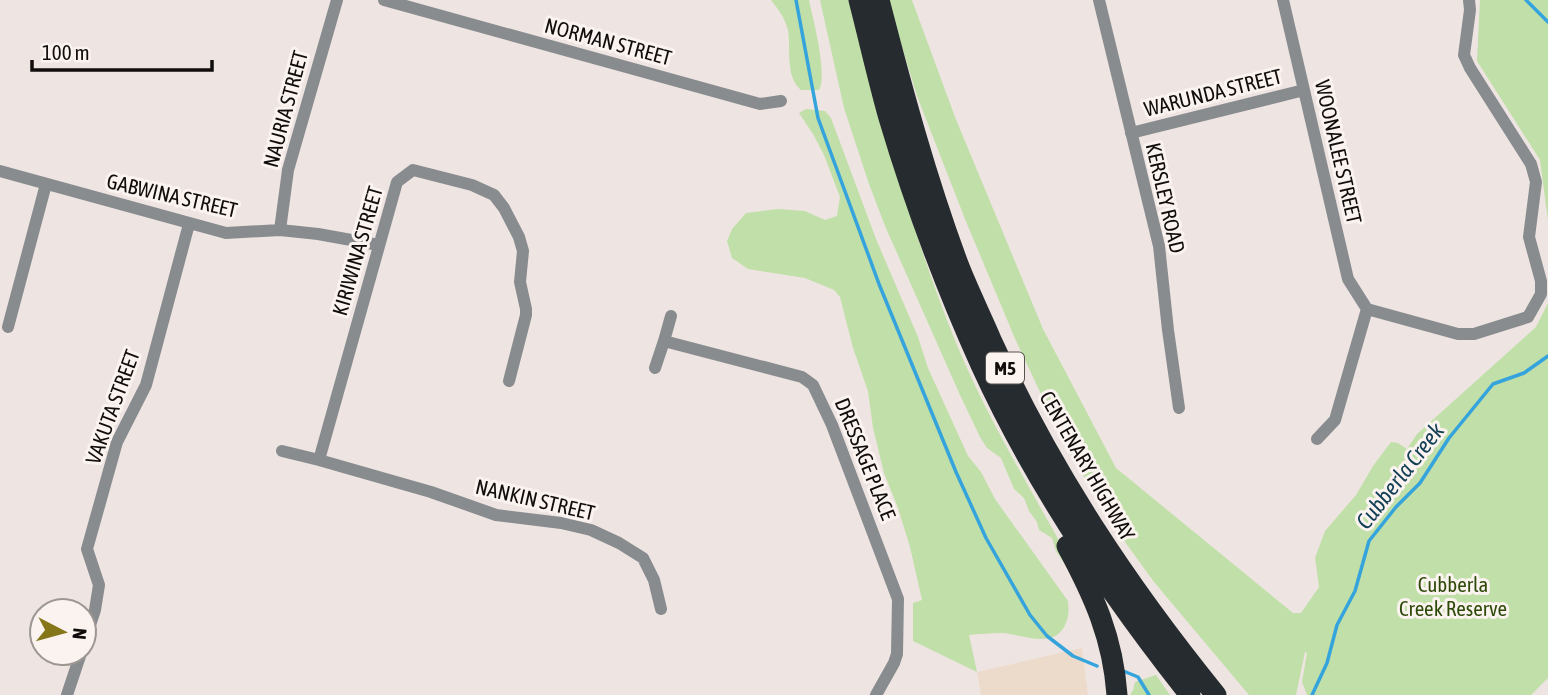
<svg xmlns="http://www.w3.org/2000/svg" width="1548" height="695" viewBox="0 0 1548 695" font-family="'Asap Condensed',sans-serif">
<rect width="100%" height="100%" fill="#eee5e2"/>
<!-- education -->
<path fill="#ecdaca" d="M1082,648L1088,695H981L977,672Z"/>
<!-- green -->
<path fill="#c1dfa8" d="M771,0H809C813,19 828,75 819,90H801C785,76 791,50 788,30C785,18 778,9 771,0Z
M820,0H849C882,117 912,237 959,350C992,427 1036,498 1076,571L1072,575L1056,551L1052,538L1039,530L1037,522L1029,511L1024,498L1014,489L1001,458L987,448L980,437L960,395L885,226L869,184L844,108Z
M888,0H912L955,117L1043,329L1116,468L1293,613H1301L1319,587L1315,558L1325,531L1356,495L1373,466L1391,442L1398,443L1407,449L1417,434L1536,327L1548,303V678L1531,695H1307L1302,682L1307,653L1305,652L1296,695H1249L1154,582L1112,524L1064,443L1016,341L965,219L917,96Z
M1480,0H1548V221L1540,160L1477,61Z
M806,109L825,111L831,118L876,239L918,337L928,368L968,456L981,472L995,499L1068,601C1069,611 1069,618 1064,627C1052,649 1021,634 1002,633C991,633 980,634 969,635L977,672L913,641V603L922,600L910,547L898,508L884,473L873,428L868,391L853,348L840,297L834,290L805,278L748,269L732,258L727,241L732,229L746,213L778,209L805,211L825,220L837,216L840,197L824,155L813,134L799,113Z
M1156,675L1170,695H1130L1133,690L1135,682Z"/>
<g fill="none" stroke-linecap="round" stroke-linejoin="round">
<!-- stream -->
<path stroke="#35a4dc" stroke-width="3.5" d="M796,0L818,118L879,284L956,472L986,538L1030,615L1047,636L1073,656L1097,666
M1526,0L1548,22
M1121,670L1138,677L1149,695
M1312,695L1327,663L1337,625L1355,591L1369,541L1396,507L1420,483L1449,438L1493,384L1524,373L1548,356"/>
<!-- minor -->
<path stroke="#898c8f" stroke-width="12" d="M384,0L760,104L781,101
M1099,0L1159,246L1168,330L1179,408
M1283,0L1348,279L1367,309
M1131,133L1304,90
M0,171L226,233L280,230L318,234L379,245
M280,230L288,170L337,0
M1367,309L1458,334H1474L1528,317L1541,294V281L1529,237L1536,182L1531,164L1470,68L1464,55L1470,10L1469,0
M8,327L46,184
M664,341L671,316
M655,368L664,341L802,377L813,385L832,425L898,599L897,654L894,663L876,695
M1317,439L1335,420L1367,309
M282,451L319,460L431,492L496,515L561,523L591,530L619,543L643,558L654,580L661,609
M319,460L397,182L413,170L472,185L494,195L504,208L519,237L523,251L520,282L526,309V315L509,381
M84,643L95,610L99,585L87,549L117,442L146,385L189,224
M67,695L81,653"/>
<!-- motorway -->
<path stroke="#262b2f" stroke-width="21" d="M859,0C869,39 878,79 889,118C914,202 945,285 981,365C1035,484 1109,593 1190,695
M879,0C902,89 926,178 958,264C968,290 981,316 992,342C1052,472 1126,584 1216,695
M1067,546C1094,596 1113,638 1117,695"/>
</g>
<g text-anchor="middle" stroke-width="6" stroke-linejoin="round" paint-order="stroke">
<!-- shield labels -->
<rect fill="#fbf3ef" stroke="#565250" stroke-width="2" x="986" y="352.5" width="38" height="31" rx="5"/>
<g font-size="19" font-weight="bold" fill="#100d0c">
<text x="1005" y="375">M5</text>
</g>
<!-- street labels -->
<g font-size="21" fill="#100d0c" stroke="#fbf3ef">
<text transform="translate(608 42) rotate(15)" y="7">NORMAN STREET</text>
<text transform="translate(1213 93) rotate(-14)" y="7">WARUNDA STREET</text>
<text transform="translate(286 109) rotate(-75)" y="7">NAURIA STREET</text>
<text transform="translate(1338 152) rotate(77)" y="7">WOONALEE STREET</text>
<text transform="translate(172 196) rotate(13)" y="7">GABWINA STREET</text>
<text transform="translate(1165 198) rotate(77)" y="7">KERSLEY ROAD</text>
<text transform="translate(358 251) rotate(-74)" y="7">KIRIWINA STREET</text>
<text transform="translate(113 407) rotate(-70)" y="7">VAKUTA STREET</text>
<text transform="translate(865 459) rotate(68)" y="7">DRESSAGE PLACE</text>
<text transform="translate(1087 466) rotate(60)" y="7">CENTENARY HIGHWAY</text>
<text transform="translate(535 500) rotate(13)" y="7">NANKIN STREET</text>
</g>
<!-- park labels -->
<g font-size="21" fill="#2e4a09" stroke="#fbf3ef">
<text x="1453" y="592">Cubberla<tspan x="1453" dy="24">Creek Reserve</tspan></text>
</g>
<!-- water labels -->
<g font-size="23" font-style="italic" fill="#113e55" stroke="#fbf3ef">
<text transform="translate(1400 476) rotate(-52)" y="8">Cubberla Creek</text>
</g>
</g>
<!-- north arrow -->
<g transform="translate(63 632) rotate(96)"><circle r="33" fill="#fbf3ef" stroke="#9d9794" stroke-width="2"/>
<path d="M0-5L12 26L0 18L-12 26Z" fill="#847619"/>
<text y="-10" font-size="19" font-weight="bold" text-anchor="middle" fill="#100d0c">N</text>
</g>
<!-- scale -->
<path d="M32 60v10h180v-10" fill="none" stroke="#100d0c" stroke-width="3.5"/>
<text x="42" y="60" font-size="21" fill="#100d0c" stroke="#fbf3ef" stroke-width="5" paint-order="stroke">100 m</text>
</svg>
